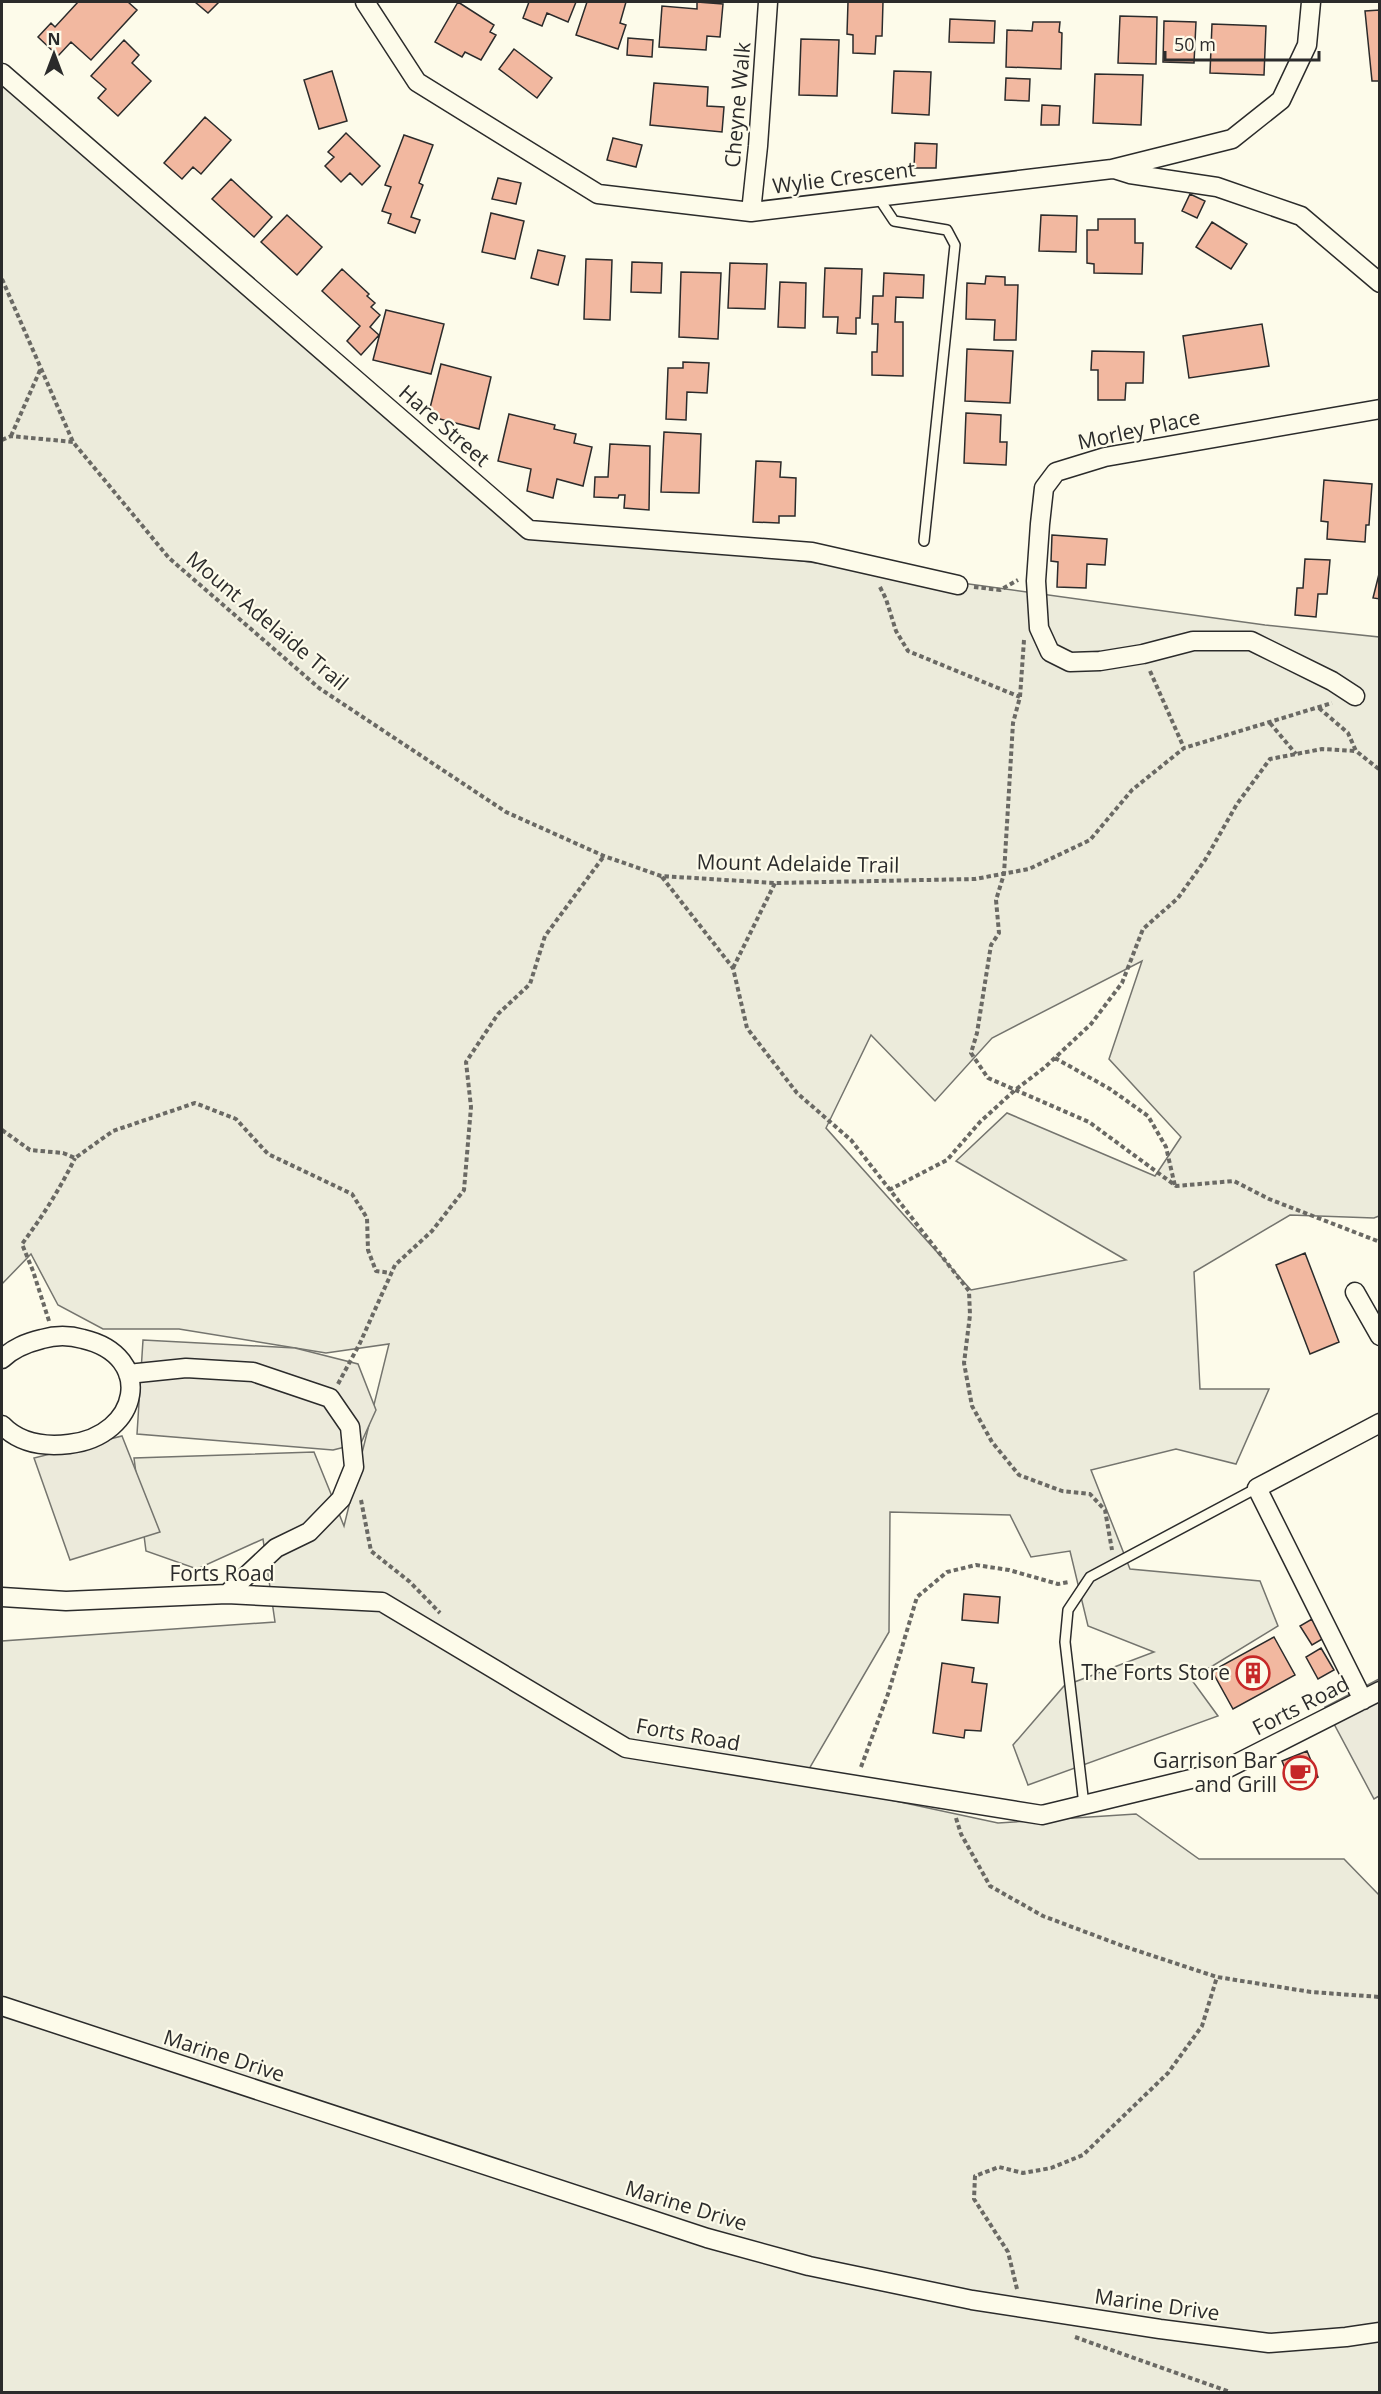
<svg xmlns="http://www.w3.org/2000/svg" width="1381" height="2394" viewBox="0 0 1381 2394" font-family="'Open Sans',sans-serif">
<rect width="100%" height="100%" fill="#fdfbea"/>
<!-- green -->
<path fill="#ecebdb" stroke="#74746e" stroke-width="1.5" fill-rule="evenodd" d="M2,69L520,522L1265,625L1379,637V1216L1374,1218L1290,1215L1194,1272L1200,1389H1269L1236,1464L1176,1449L1091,1470L1130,1569L1260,1581L1278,1626L1191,1679L1218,1716L1028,1785L1013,1745L1064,1686L1154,1652L1088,1626L1070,1551L1031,1557L1010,1515L890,1512L889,1632L802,1781L998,1823L1136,1814L1199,1859H1344L1379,1895V2392H2V1641L275,1622L263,1539L197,1569L146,1551L134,1458L314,1452L344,1526L389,1344L326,1353L179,1329H103L58,1305L31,1254L2,1284ZM1142,961L1109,1059L1181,1137L1155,1176L1007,1113L956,1161L1126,1260L971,1290L826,1128L871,1035L935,1101L992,1038Z"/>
<!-- parking -->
<path fill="#eceadb" stroke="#74746e" stroke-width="1.5" d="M143,1340L295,1348L358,1364L376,1410L361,1443L333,1450L137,1434Z
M122,1436L160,1532L70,1560L34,1458Z
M1379,1679V1796L1374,1799L1325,1707Z"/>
<!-- building -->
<path fill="#f2b8a0" stroke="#2b2b2b" stroke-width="1.5" d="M78,2H128L137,10L91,60L71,42L58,56L38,37L51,23L55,27Z
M195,2H219L208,13Z
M458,2L494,25L490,32L496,35L481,60L465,52L462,57L435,42Z
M529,2H576L568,22L547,13L542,26L523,18Z
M587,2H626L620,23L626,25L618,49L576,35Z
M697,2L723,4L720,37L707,36L706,50L659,47L662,6L697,9Z
M848,2H883L882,36H876L875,54L853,53V35L847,34Z
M1380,10V81H1372L1365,11Z
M1120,16L1157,17L1156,64L1118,63Z
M950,19L995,21L994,43L949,42Z
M1164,21L1196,22L1194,63L1163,62Z
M1033,22H1060L1059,32L1062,33L1061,69L1006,67L1007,30L1032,31Z
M1212,24L1266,26L1264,75L1210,73Z
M628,38L653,40L652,57L627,55Z
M801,39L839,40L837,96L799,95Z
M124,40L139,55L132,63L151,81L118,116L98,98L106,89L91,76Z
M514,49L552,78L537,98L499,69Z
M332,71L347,121L319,129L304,80Z
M894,71L931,72L929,115L892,113Z
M1095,74L1143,75L1141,125L1093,123Z
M1006,78L1030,79L1029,101L1005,100Z
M654,83L708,87L707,106L724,107L722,132L650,125Z
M1042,105L1060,106L1059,125H1041Z
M205,117L231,140L201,174L193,167L182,179L164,163Z
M346,133L380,166L362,185L350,173L341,182L325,166L334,157L328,152Z
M404,135L433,145L419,183L423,185L411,217L420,220L415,233L388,223L391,214L382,211L391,187L385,185Z
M613,138L642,145L636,167L607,160Z
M915,143L937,144L936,168H914Z
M498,178L521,183L516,204L492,199Z
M231,179L272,217L254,237L212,199Z
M1190,194L1205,201L1197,218L1182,211Z
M491,213L524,221L515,259L482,252Z
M287,215L322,247L297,275L261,242Z
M1041,215L1077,216L1076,252L1039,251Z
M1098,219H1135V243H1143L1142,274L1094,273V264L1087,263V230H1098Z
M1212,222L1247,244L1231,269L1196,247Z
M538,250L565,256L558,285L531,278Z
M586,259L612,260L610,320L584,319Z
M632,262L662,263L661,293L631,292Z
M730,263L767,264L765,309L728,308Z
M825,268L862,269L860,318H856V334L837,333L838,317H823Z
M342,269L369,294L367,296L375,303L371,307L380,315L370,327L379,335L361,355L347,341L360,326L322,291Z
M681,272L721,273L718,339L679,337Z
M884,273L924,275L923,298L896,297L895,322H903V376L872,375V352H877L878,324H872L873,296H883Z
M986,276L1005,277V285H1018L1016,340H994L995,320L966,319L967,283L985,284Z
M780,282L806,283L805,328L778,327Z
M386,310L444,324L431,374L373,360Z
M1262,324L1269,366L1189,378L1183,336Z
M967,349L1013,351L1010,403L965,401Z
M1092,351L1144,352L1143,383H1126L1125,400H1098V370H1091Z
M683,362L709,363L707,393L687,392L686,420L666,419L668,368H683Z
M441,364L491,377L479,429L428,416Z
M966,413L1001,415L1000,442H1007L1006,465L964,463Z
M509,414L555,425L554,429L576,434L574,443L592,447L583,486L557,479L553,498L527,491L531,469L498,461Z
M664,432L701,434L699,493L661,492Z
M610,444L650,446L649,510L624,508L625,495H619L618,498L594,497L595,477H608Z
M756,461L781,462L780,477L796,478L795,516H779V523L753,522Z
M1324,480L1372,484L1369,525H1366L1365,542L1327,539L1328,522L1321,521Z
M1052,535L1107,539L1105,565L1087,564L1086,588L1057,587L1058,562L1051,561Z
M1305,559L1330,560L1327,594H1318L1316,617L1295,615L1297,588H1303Z
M1380,570V599L1373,598Z
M1305,1253L1339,1342L1310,1354L1276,1265Z
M964,1594L1000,1597L998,1623L962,1620Z
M1312,1619L1324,1638L1312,1645L1300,1626Z
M1274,1637L1295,1675L1233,1709L1212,1671Z
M1321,1648L1334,1670L1318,1679L1306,1657Z
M942,1663L974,1668L972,1682L987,1684L981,1731L965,1730L964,1738L933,1733Z
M1307,1751L1318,1777L1293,1788L1282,1761Z"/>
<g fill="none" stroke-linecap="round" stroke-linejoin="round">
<!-- service casing -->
<g stroke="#2b2b2b" stroke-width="12">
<path id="service" d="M878,197L894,221L947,230L955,245L924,541
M1084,1805L1065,1642L1068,1610L1090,1577L1257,1488"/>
</g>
<!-- minor casing -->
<g stroke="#2b2b2b" stroke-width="21">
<path id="minor" d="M365,2L417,82L598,194L751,212L1112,169L1232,139L1281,100L1307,45L1311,2
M2,73L529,530L812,552L958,585
M1114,169L1130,174L1217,187L1301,216L1380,283
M751,212L758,146L768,2
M1355,696L1332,681L1251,641H1193L1143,654L1100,661L1070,662L1050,652L1039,628L1036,581L1040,524L1044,488L1056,472L1105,457L1380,409
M1355,1292L1380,1336
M2,1359C13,1348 26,1343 42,1339C56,1335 69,1335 83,1339C156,1356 140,1436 69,1444C44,1447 20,1444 2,1425
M128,1374L186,1368L253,1372L330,1398L350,1427L354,1467L341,1499L309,1532L276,1548L227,1594
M2,1597L66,1601L227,1594L382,1602L626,1748L1042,1815L1220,1772L1380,1691
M1363,1700L1257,1488L1380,1423
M2,2006L707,2238L809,2266L972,2300L1160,2329L1269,2343L1346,2337L1380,2332"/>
</g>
<!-- path -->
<path stroke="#6a6964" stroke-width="4" stroke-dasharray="4.5 3" stroke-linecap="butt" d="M2,279L73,442L169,558L319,688L506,812L604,856L661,876L775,883L975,879L1029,869L1090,840L1132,790L1184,748L1332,703
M11,436L41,368
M2,440L11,436L73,442
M880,587L886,599L896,631L908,651L1020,697
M974,587L1000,590L1018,580
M1024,640L1020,697L1013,723L1004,874L996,900L999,933L991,945L977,1033L971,1053L988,1078L1089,1122L1176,1186L1234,1181L1269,1199L1380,1242
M1150,671L1184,748
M1319,708L1348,733L1356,751L1380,770
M1270,723L1296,754
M662,877L733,968L747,1028L797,1093L851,1140L969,1291L970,1315L964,1363L972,1406L992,1442L1019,1475L1062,1491L1090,1494L1105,1510L1112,1550
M733,968L775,883
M1055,1058L1110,1089L1148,1116L1166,1147L1175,1186
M2,1130L30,1150L63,1153L75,1158L113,1131L195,1103L236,1119L268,1154L352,1194L367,1218L368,1250L376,1271L391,1273
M889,1190L947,1160L980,1122L1015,1090L1044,1068L1091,1024L1122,983L1143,929L1178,898L1205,860L1237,804L1270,759L1322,749L1356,751
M49,1321L33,1271L22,1244C42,1217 60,1189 75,1158
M338,1384L360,1343L395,1265L432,1231L464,1190L471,1107L466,1062L498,1014L530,984L545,936L604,856
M361,1500L371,1551L410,1582L440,1613
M861,1767L888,1694L917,1597L947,1572L976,1565L1009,1570L1058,1584L1069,1582
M956,1818L961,1834L990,1886L1043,1916L1123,1946L1217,1977L1311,1992L1380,1997
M1017,2289L1008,2252L974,2199L975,2176L999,2167L1023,2173L1051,2168L1083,2155L1168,2073L1202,2026L1217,1977
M1075,2337L1230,2392"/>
<!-- service -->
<use href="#service" stroke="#fdfbea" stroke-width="9"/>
<!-- minor -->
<use href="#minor" stroke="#fdfbea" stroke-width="18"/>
</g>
<!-- icons -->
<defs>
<g id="building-ring" transform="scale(1.725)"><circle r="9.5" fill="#fdfbea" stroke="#c62828" stroke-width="1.5"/><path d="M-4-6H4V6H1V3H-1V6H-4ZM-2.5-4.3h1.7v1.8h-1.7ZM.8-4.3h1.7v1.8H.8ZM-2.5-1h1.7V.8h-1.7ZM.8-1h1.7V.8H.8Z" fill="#c62828"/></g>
<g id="cafe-ring" transform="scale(1.725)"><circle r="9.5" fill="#fdfbea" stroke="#c62828" stroke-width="1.5"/><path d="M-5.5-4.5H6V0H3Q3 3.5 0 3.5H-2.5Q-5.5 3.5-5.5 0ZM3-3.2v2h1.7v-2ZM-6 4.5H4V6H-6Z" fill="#c62828"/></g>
</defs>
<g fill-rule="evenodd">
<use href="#building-ring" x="1253" y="1673"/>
<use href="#cafe-ring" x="1300" y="1773"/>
</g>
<g text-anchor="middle" stroke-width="4.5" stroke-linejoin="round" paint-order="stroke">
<!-- street labels -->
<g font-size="21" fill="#2b2b2b" stroke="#fdfbea">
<text transform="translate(738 105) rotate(-85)" y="7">Cheyne Walk</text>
<text transform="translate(844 178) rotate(-7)" y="7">Wylie Crescent</text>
<text transform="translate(444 426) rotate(41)" y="7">Hare Street</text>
<text transform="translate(1139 430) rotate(-12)" y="7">Morley Place</text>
<text transform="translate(267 621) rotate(40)" y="7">Mount Adelaide Trail</text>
<text transform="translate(798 864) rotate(1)" y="7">Mount Adelaide Trail</text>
<text x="222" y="1581">Forts Road</text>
<text transform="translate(1301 1706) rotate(-27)" y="7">Forts Road</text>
<text transform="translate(688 1735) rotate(10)" y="7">Forts Road</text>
<text transform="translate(224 2056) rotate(18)" y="7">Marine Drive</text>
<text transform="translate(686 2206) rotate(17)" y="7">Marine Drive</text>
<text transform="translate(1157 2305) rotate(8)" y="7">Marine Drive</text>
</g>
<!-- poi labels -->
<g font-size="21" fill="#2b2b2b" stroke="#fdfbea" text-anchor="end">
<text x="1230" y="1680">The Forts Store</text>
<text x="1277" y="1768">Garrison Bar<tspan x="1277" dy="24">and Grill</tspan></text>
</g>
</g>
<!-- border -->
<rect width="1381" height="2394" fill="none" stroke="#2b2b2b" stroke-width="6"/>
<!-- north arrow -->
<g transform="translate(54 54)" stroke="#fdfbea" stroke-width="4.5" paint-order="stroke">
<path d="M0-4.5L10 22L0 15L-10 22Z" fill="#2b2b2b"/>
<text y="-9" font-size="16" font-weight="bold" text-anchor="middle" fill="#2b2b2b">N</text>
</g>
<!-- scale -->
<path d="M1165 51v9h154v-9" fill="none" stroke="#2b2b2b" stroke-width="3"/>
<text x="1174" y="51" font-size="18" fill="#2b2b2b" stroke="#fdfbea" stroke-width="4.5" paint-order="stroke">50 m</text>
</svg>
